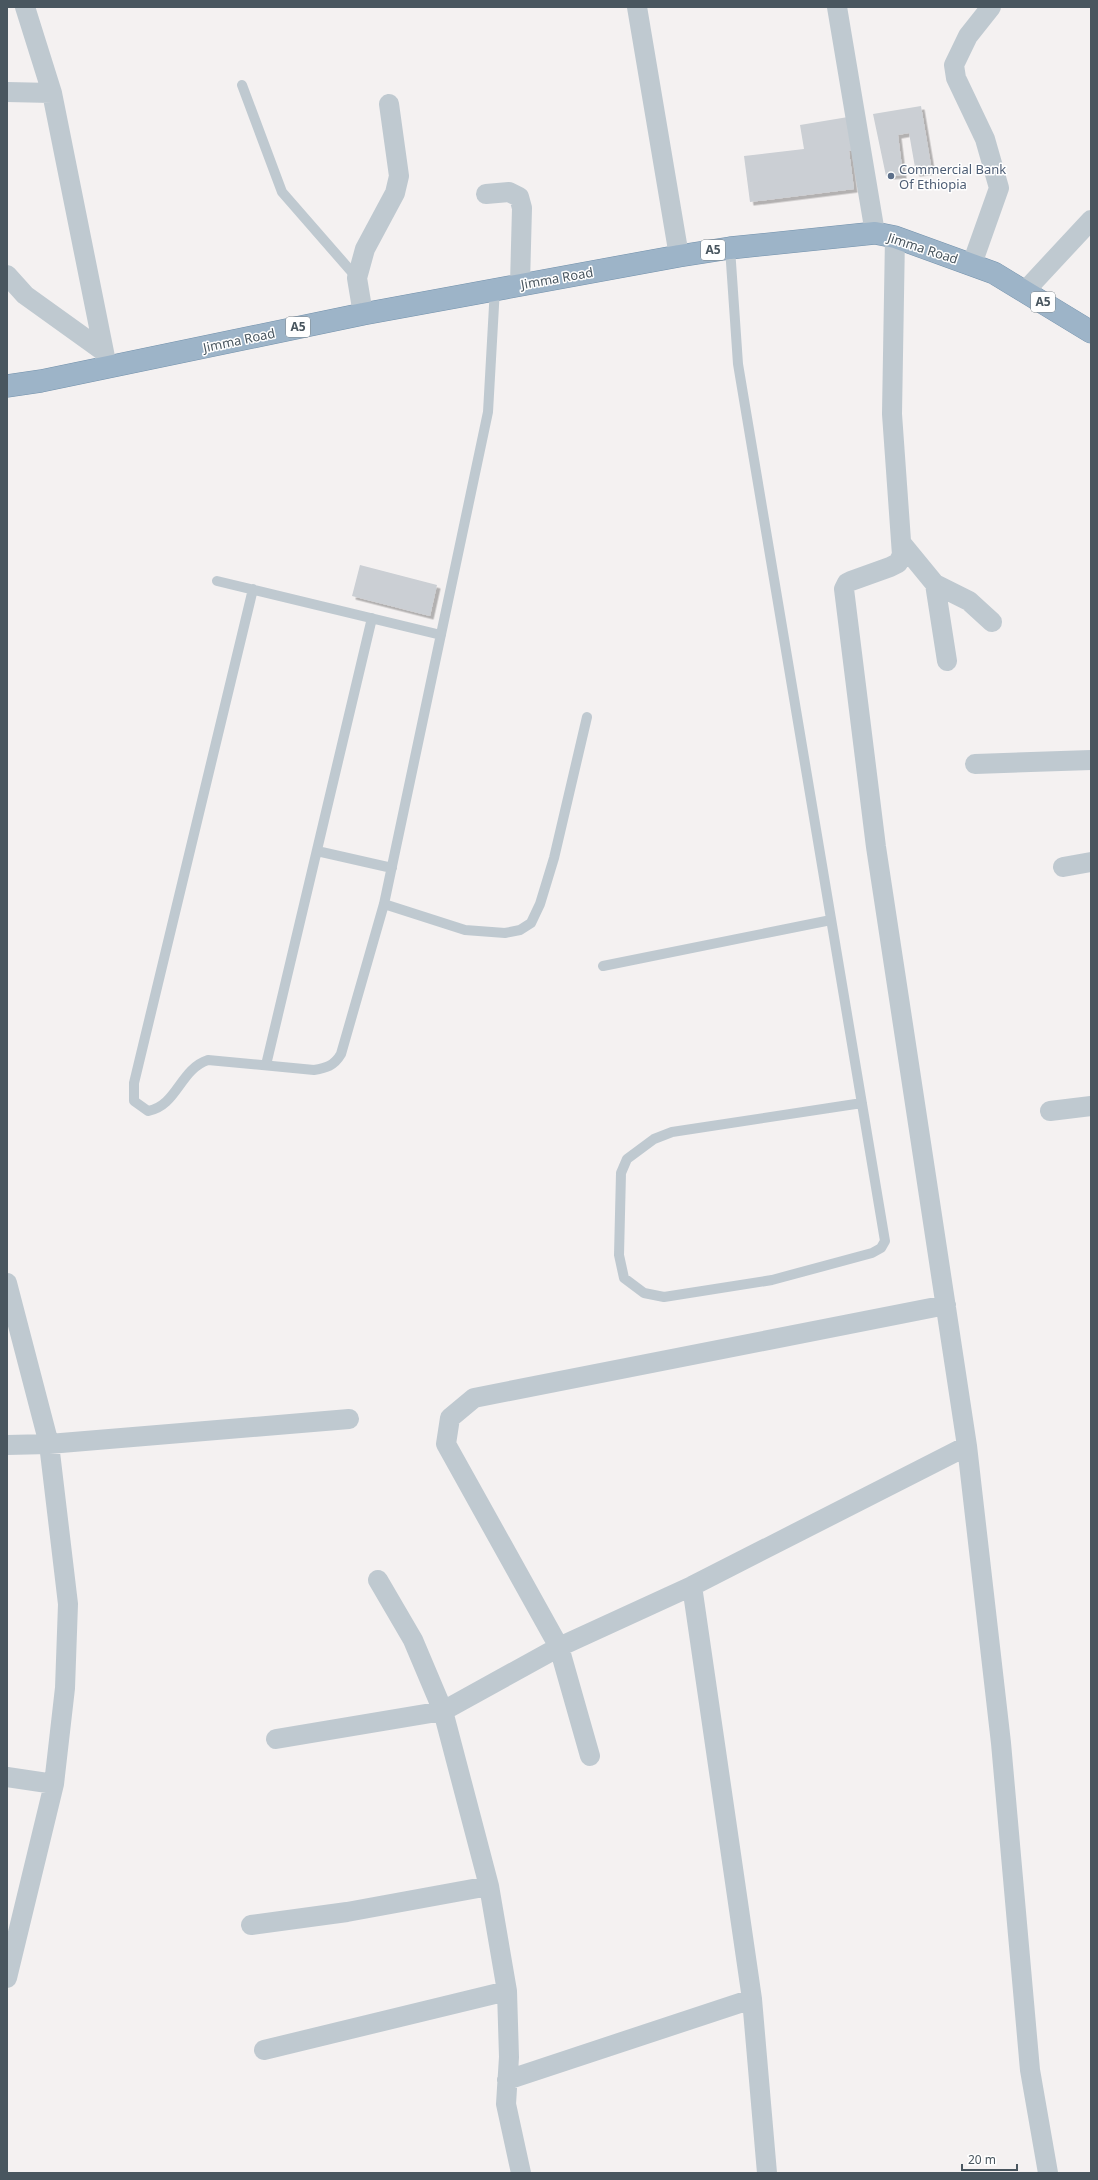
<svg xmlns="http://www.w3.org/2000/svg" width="1098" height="2180" viewBox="0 0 1098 2180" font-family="'Noto Sans',sans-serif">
<defs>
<filter id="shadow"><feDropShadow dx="3.5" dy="3.5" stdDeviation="0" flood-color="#0004"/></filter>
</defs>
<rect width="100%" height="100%" fill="#f4f1f1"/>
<!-- building -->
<path fill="#cbcfd4" filter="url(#shadow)" d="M921,106L932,171L916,173L909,133L898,135L903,175L886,176L873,114Z
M848,117L853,151H849L854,189L750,202L744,156L804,149L800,125Z
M360,565L437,585L430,616L352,596Z"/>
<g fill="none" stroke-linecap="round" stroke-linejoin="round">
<!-- trunk casing -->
<g stroke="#7492ac" stroke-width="23">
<path id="trunk" d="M7,386L41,381L363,314L679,256L730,248L875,233L895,237L994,273L1091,332"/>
</g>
<!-- service -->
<path stroke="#bfc9d0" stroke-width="10" d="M242,85L282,192L357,278
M730,248L738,364L885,1241L881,1248L872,1253L772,1280L664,1297L644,1293L624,1278L619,1255L621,1173L627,1159L654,1139L672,1132L862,1103
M217,581L441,635
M253,589L134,1083V1101L148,1111C177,1106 180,1069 208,1060L314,1070C326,1068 334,1066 341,1054L384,904L488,412L495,288
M317,851L392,868
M384,904L465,930L505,933L520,930L531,923L540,904L554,858L587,717
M603,966L831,920
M266,1065L372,618"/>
<!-- minor -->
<path stroke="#bfc9d0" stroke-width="20" d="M25,7L52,93L107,367
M637,7L679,256
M837,7L875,233
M7,92L52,93
M486,194L509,192L519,197L522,208L520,284
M895,237L892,414L902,555L898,563L890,567L851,581L847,583L844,589L876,847L967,1446L1001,1743L1030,2070L1048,2173
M972,264L999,188L985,139L956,78L954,65L968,36L991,7
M7,275L25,295L103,351
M1025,291L1091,220
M363,314L357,278L365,249L395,193L399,176L389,104
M903,545L935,584L969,601L992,622
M935,584L947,661
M975,764L1091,760
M1063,867L1091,862
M1050,1111L1091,1106
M7,1283L49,1444L68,1604L65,1688L54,1784L7,1978
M7,1445L49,1444L349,1419
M692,1586L752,1999L767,2173
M276,1739L443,1711L413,1640L378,1580
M590,1756L559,1647L446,1444L450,1418L474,1398L946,1305
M7,1777L54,1784
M251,1925L347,1912L489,1886
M264,2050L507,1991
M507,2080L752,1999
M521,2173L506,2104L509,2057L507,1991L489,1886L443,1711L559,1647L692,1586L967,1446"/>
<!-- trunk -->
<use href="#trunk" stroke="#9db4c8" stroke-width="22"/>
</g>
<!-- markers -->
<circle fill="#5c6f8a" stroke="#fff" stroke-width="1.5" cx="891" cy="176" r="4"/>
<g text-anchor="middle" stroke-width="3" stroke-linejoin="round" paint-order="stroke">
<!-- shield labels -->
<g fill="#fff" stroke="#80898f" stroke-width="1">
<rect x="701" y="240" width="24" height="20" rx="3"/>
<rect x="1031" y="292" width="24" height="20" rx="3"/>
<rect x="286" y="317" width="24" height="20" rx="3"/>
</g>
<g font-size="12" font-weight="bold" fill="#49565f">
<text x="713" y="254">A5</text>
<text x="1043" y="306">A5</text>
<text x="298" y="331">A5</text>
</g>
<!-- service labels -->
<g font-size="13" fill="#4e5e75" stroke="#fff" text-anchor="start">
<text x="899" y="174">Commercial Bank<tspan x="899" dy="15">Of Ethiopia</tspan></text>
</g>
<!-- street labels -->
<g font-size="13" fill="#49565f" stroke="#fff">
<text transform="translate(923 248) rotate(18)" y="5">Jimma Road</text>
<text transform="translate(557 278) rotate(-10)" y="5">Jimma Road</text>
<text transform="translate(239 340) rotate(-12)" y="5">Jimma Road</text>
</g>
</g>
<!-- border -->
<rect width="1098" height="2180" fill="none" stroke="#49565f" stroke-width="16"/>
<!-- scale -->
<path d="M962 2164v6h55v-6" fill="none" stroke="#49565f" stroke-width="2"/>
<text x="968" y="2164" font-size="12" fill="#49565f" stroke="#ffffff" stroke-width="3" paint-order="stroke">20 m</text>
</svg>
